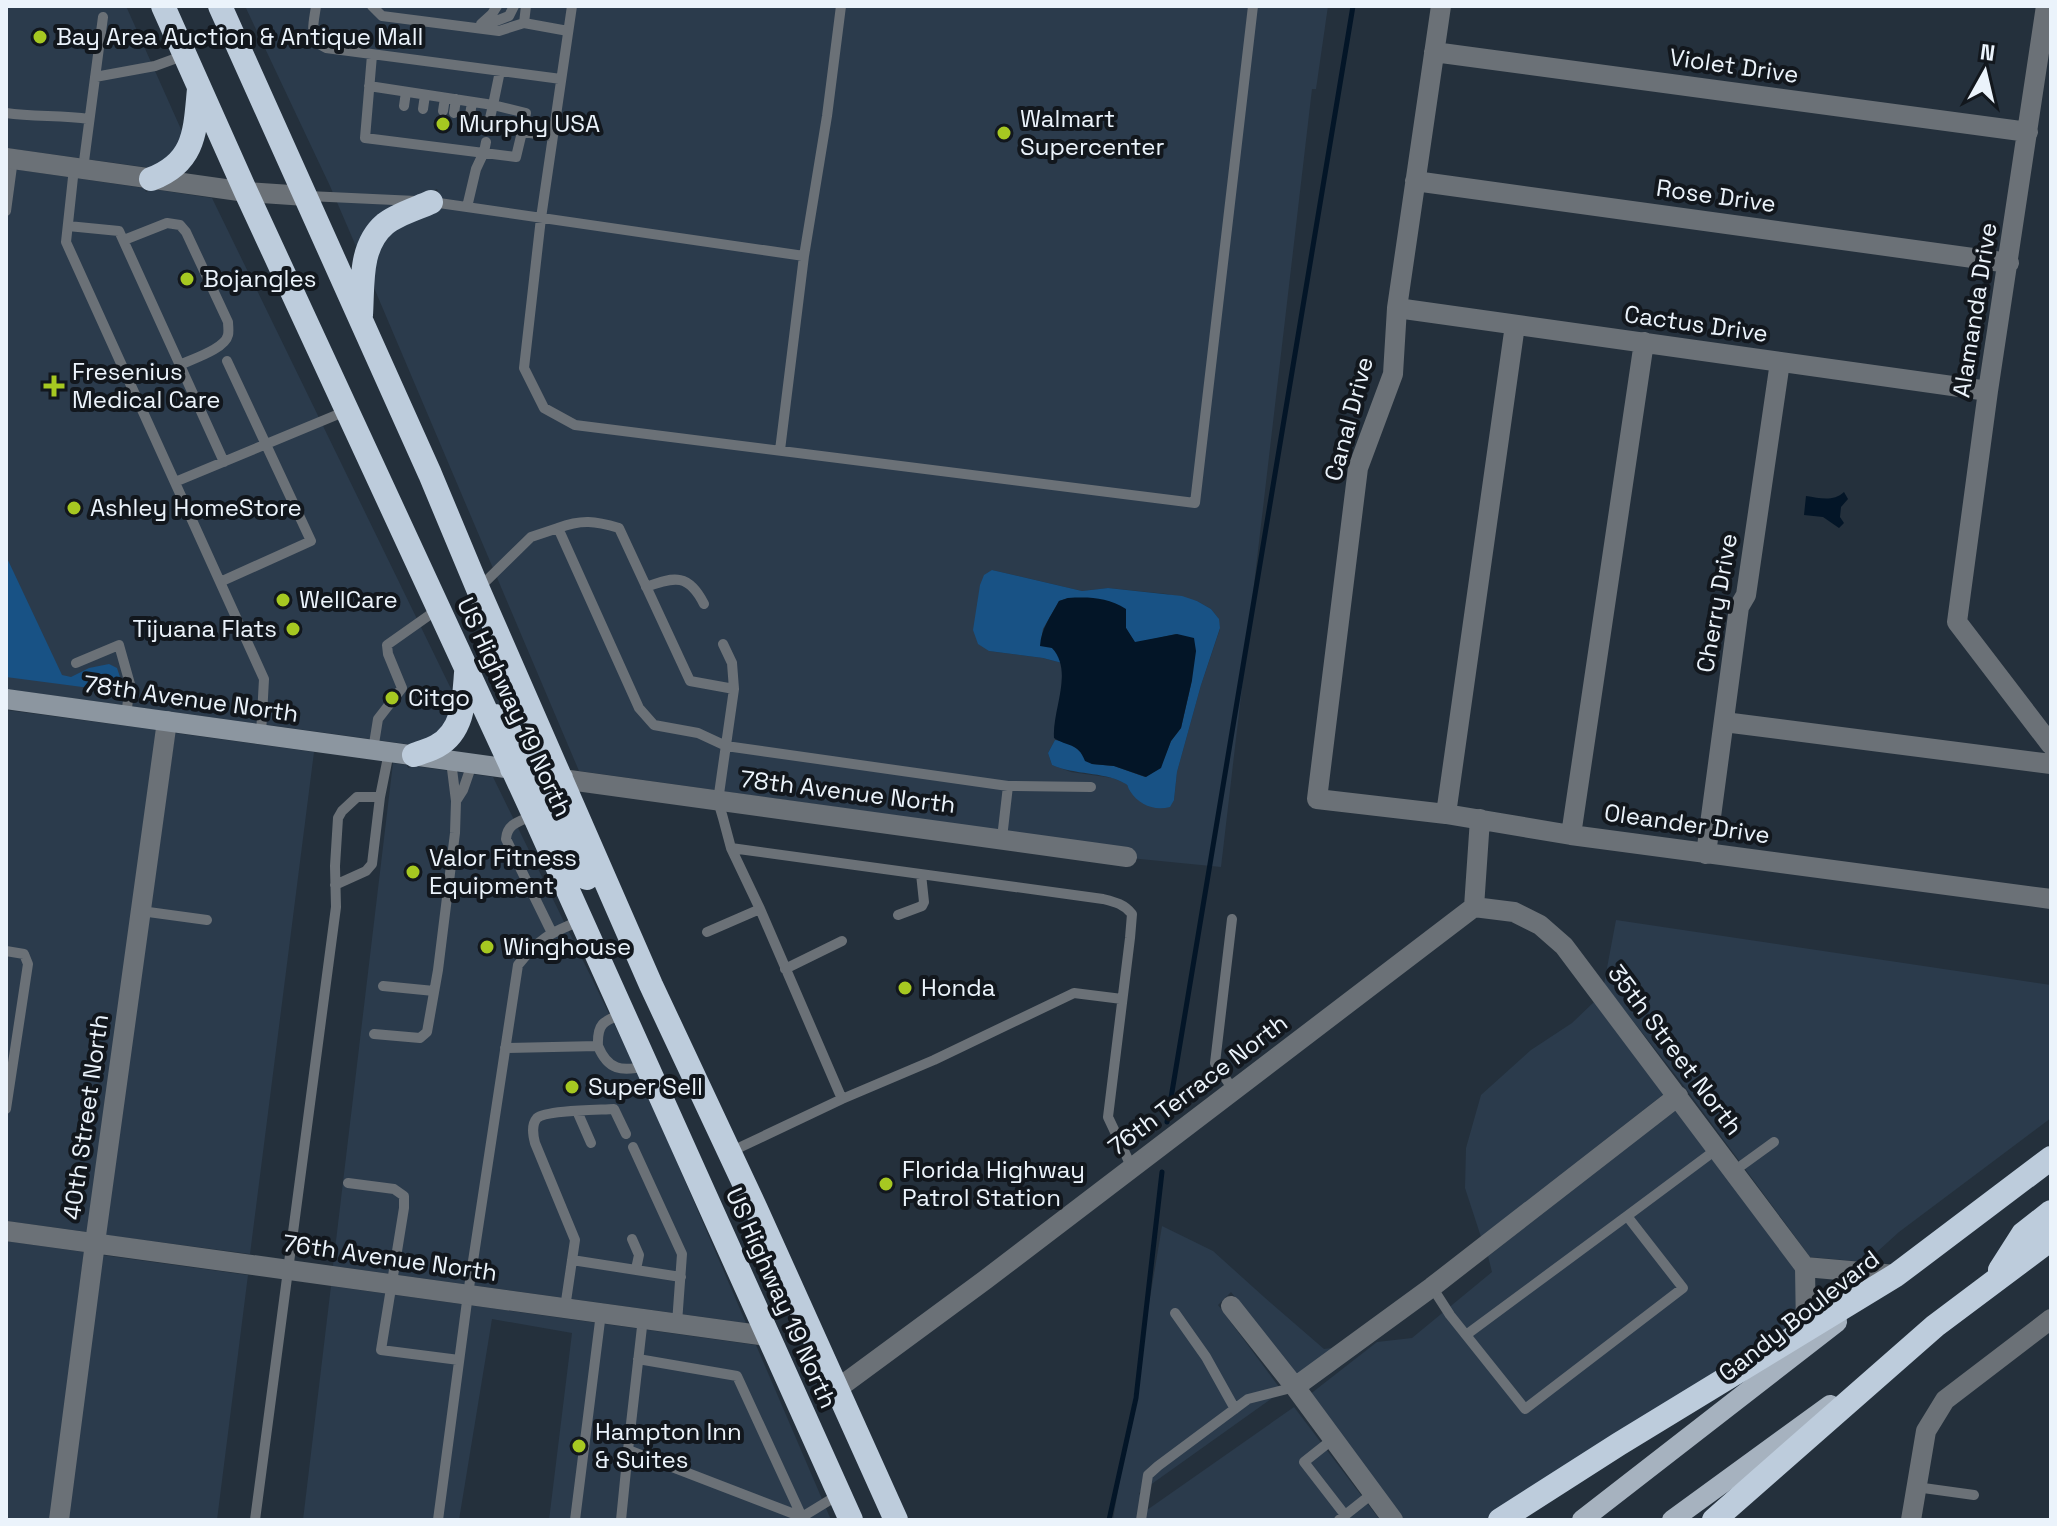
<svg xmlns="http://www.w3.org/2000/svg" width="2057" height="1526" viewBox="0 0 2057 1526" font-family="'Space Grotesk',sans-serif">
<rect width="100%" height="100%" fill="#24303c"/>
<!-- built -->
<path fill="#2b3b4c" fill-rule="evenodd" d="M6,6H126L184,136L173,155L151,168L6,148Z
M245,6H1328L1316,89H1312L1221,867L1039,849L1040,836L579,771L372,283L378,247L391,232L443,207L437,189L383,214L358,251L330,186ZM992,570L1082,591L1108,588L1167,594L1197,601L1211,609L1218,618L1220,629L1201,685L1177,772L1174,800L1130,791L1127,784L1113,778L1071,772L1052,765L1048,753L1055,740L1062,679V663L1043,658L989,651Z
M6,168L144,188L146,192L152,189L212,198L455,697L454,710L435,736L413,745L6,689Z
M6,710L157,730L87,1232L6,1221Z
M175,733L314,752L250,1254L105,1235Z
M393,763L407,765L408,768L414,766L493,777L643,1083L746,1323L333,1266Z
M1616,920L2051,985V1118L1899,1232L1866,1262L1810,1257L1681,1082L1604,984Z
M1594,1002L1664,1094L1481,1237L1465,1188L1466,1148L1481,1095L1531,1050L1572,1023Z
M1676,1110L1796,1271L1797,1325L1615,1436L1486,1520H1404L1309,1395L1377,1342L1412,1338L1492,1272L1488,1256Z
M1162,1226L1213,1251L1264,1297L1324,1349L1340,1347L1298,1380L1231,1292L1218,1305L1282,1391L1139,1493L1147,1510L1294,1407L1380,1520H1113Z
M6,1241L84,1252L50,1520H6Z
M102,1255L248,1275L217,1520H68Z
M331,1286L756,1345L831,1520H549L572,1333L492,1319L459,1520H303Z"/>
<!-- green -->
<path fill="#185285" d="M6,556L62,675L71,677L89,668L109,664L117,668L122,683L113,691L6,677Z
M992,570L1082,591L1108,588L1182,596L1197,601L1211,609L1219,619L1220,628L1201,685L1177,772L1174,800L1170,807C1154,811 1139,805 1130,791C1126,784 1130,786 1122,782C1103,772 1075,775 1052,765L1048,753L1055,740L1068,742L1081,752L1092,764L1114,766L1145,777L1160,768L1171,741L1181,728L1192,680L1176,634L1135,643L1126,628L1085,598H1068L1059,601L1043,629L1041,640L1056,651L1062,663L1043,658L989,651L978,644L973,630L980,585L984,575Z"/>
<!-- water -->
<path fill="#031527" d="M1844,492L1848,499L1841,507L1840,517L1844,523L1839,528L1823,517L1804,515L1806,496C1820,498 1833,502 1844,492Z
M1068,598C1089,597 1107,597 1126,609V628L1135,642L1177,634L1194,638L1196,651L1192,680L1181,728L1171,741L1161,768L1146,777L1114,766L1092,764L1085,761C1078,742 1067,747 1054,738C1052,709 1074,672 1052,648L1040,646C1041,629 1051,616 1059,601Z"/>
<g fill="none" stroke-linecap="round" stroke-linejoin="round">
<!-- stream -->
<path stroke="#031527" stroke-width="5" d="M1167,1122L1353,6
M1109,1520L1136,1398L1162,1172"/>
<!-- lane -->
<path stroke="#6b7177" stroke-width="10" d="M316,6C314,23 307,40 326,48L561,79
M372,6L382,16L499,31L524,23L568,31
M572,6L541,218L524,368L544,408L575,425L1195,503L1253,6
M524,23L526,6
M481,24L492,14L497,6
M478,28L509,16L514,6
M372,55L365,138L516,157L522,132
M95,77L155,66L185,55
M369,86L493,105L500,71
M404,106L406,92
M423,109L425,95
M443,111L445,98
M6,113C34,117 61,115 89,119
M454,113L456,99
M470,115L472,102
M490,118L493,105L526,113L522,132L553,136
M74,168L66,242L264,679L261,734
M83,169L103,17
M308,196L416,201
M432,202L804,256
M467,207L476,169L484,152L486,142
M6,211L13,159
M68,226L119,231L224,462
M124,240L167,223L180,225L186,232L228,322C228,325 229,331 228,335C225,349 192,359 180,365
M780,450L804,256L827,116L841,6
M175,482L346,411
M220,582L311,541L227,361
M480,587L531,537L558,528
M646,587C675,576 689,574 704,604
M723,644L732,663L734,689
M76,663L119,645L130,684L126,716
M373,750L378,719L402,688L388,654L387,645L438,609
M456,801L463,790L472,764
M534,815C521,821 507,823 506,839L552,933
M1002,838L1008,786
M731,848L1103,899C1115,902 1124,904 1132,914L1130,938L1108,1117L1132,1168
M335,885L366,871L372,864L380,797L389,752
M141,911L207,920
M898,915L922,906L924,902L921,874
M1232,919L1215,1063L1234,1091
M707,932L760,909
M6,951L24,954L28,964L6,1109
M785,969L842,941
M383,986L434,991
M374,1034L420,1038L427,1032L438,970L455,833L456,801L451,761
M598,1046C597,1024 603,1021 622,1014
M505,1048L598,1046C608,1070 621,1072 646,1066
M842,1099L934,1060L1074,993L1122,999
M577,1111L591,1143
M633,1147L682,1254L677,1323
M730,1152L842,1099L760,909L731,848L723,818L718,801L734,689L690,681L619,528C595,521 582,519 558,528L639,708L654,725L698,733L726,746L1008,786L1091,787
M1734,1171L1774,1142
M348,1183L394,1189L404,1196V1208L381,1350L459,1360
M632,1239L639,1255L636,1269
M572,1260L681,1277
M1432,1287L1450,1315L1525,1409L1683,1288L1627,1216L1717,1149
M565,1308L575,1240L535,1143C533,1135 531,1125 537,1118C546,1110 600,1110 614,1109L626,1134
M1175,1313L1206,1357L1235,1409
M643,1318L628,1450L802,1517L803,1520
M1466,1335L1627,1216
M638,1359L737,1376L802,1517L838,1495
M1333,1439L1304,1462L1345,1515
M1916,1487L1974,1495
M255,1520L336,907L335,866L338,818L342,811L357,797H380
M438,1520L468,1294L518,965C539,939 549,933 580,921
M575,1520L601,1313
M621,1520L628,1450
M1141,1520L1148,1475L1158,1466L1248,1399L1295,1387
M1339,1520L1373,1493"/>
<!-- street -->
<path stroke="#6b7177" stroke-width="20" d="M1441,6L1397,308L1393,374L1358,468L1317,799L1446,814L1571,835L2051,899
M2046,6L1988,391L1957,622L2051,745
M1434,52L2028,132
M6,158L246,192L306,196
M1415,181L2009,263
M1397,308L1988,391
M1724,722L2051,764
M562,779L1127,857
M1446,814L1515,325
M1571,835L1644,342
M1706,854L1739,607L1746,595L1780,362
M1474,907L1514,912L1540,925L1564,946L1805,1267L1806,1331
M1474,907L1480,819
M6,1231L767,1336
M1805,1267L1896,1275
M1231,1306L1295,1387L1393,1520
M1295,1387L1432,1287L1678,1096
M837,1389L985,1280L1474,907
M59,1520L95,1243L167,721
M1911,1520L1926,1431L1945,1400L2051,1319"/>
<!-- secondary -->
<path stroke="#8c96a0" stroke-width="20" d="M6,699L512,769"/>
<!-- primary -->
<path stroke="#a6b2bf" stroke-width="20" d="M1582,1520L1837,1322
M1672,1520L1830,1405"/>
<!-- highway -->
<path stroke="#bdccdc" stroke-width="24" d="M163,6L246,192L534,815L851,1520
M220,6L430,474L478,589L651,985L756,1209L896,1520
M151,179C196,162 195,130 199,89
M361,315C363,284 359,246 385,224C395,215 418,208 431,202
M495,716L535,759L561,778
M414,755C421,752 430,750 437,746C464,731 464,699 466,673
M512,769L545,790L587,878
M2000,1270L2023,1234L2051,1212
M1500,1520L1619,1444L1896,1275L2051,1158
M1714,1520L1935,1326L2051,1239"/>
</g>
<!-- markers -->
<g fill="#a6c821" stroke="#12171d" stroke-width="3">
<circle cx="40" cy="37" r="8"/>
<circle cx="443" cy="124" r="8"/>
<circle cx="1004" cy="133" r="8"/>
<circle cx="187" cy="279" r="8"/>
<path d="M50 374h8v8h8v8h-8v8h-8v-8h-8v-8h8z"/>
<circle cx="74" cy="508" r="8"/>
<circle cx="283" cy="600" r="8"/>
<circle cx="293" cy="629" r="8"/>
<circle cx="392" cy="698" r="8"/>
<circle cx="413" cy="872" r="8"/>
<circle cx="487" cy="947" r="8"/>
<circle cx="905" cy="988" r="8"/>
<circle cx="572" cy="1087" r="8"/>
<circle cx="886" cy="1184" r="8"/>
<circle cx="579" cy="1446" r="8"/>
</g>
<g text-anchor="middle" stroke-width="8" stroke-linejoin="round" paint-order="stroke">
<!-- poi labels -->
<g font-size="24" fill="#ebf3fb" stroke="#12171d" text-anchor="start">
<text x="56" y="45">Bay Area Auction &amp; Antique Mall</text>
<text x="1020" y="127">Walmart<tspan x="1020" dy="28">Supercenter</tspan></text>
<text x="459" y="132">Murphy USA</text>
<text x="203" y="287">Bojangles</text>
<text x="72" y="380">Fresenius<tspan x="72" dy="28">Medical Care</tspan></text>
<text x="90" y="516">Ashley HomeStore</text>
<text x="299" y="608">WellCare</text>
<text x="277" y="637" text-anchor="end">Tijuana Flats</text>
<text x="408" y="706">Citgo</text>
<text x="429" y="866">Valor Fitness<tspan x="429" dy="28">Equipment</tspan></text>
<text x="503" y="955">Winghouse</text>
<text x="921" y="996">Honda</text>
<text x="588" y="1095">Super Sell</text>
<text x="902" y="1178">Florida Highway<tspan x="902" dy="28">Patrol Station</tspan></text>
<text x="595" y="1440">Hampton Inn<tspan x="595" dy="28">&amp; Suites</tspan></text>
</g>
<!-- street labels -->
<g font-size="24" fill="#ebf3fb" stroke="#12171d">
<text transform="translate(1734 66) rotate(8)" y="8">Violet Drive</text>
<text transform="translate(1716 196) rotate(8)" y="8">Rose Drive</text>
<text transform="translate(1975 310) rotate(-81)" y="8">Alamanda Drive</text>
<text transform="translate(1696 324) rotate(8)" y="8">Cactus Drive</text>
<text transform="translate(1349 419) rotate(-75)" y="8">Canal Drive</text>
<text transform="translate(1717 603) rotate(-80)" y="8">Cherry Drive</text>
<text transform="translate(191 699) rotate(8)" y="8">78th Avenue North</text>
<text transform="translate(514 707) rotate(65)" y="8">US Highway 19 North</text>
<text transform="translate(848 792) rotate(7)" y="8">78th Avenue North</text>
<text transform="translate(1687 824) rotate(8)" y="8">Oleander Drive</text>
<text transform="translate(1675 1050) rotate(53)" y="8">35th Street North</text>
<text transform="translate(1198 1085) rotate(-37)" y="8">76th Terrace North</text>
<text transform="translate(86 1117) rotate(-82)" y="8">40th Street North</text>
<text transform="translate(390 1258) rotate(8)" y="8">76th Avenue North</text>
<text transform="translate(781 1298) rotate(66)" y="8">US Highway 19 North</text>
<text transform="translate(1799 1316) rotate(-38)" y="8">Gandy Boulevard</text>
</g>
</g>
<!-- border -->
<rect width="2057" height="1526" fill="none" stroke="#ebf3fb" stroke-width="16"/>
<!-- north arrow -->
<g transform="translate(1985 72) rotate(8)" stroke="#12171d" stroke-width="6" paint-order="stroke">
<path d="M0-6L14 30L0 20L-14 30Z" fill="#ebf3fb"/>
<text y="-12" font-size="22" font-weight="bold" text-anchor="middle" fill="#ebf3fb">N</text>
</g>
</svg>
